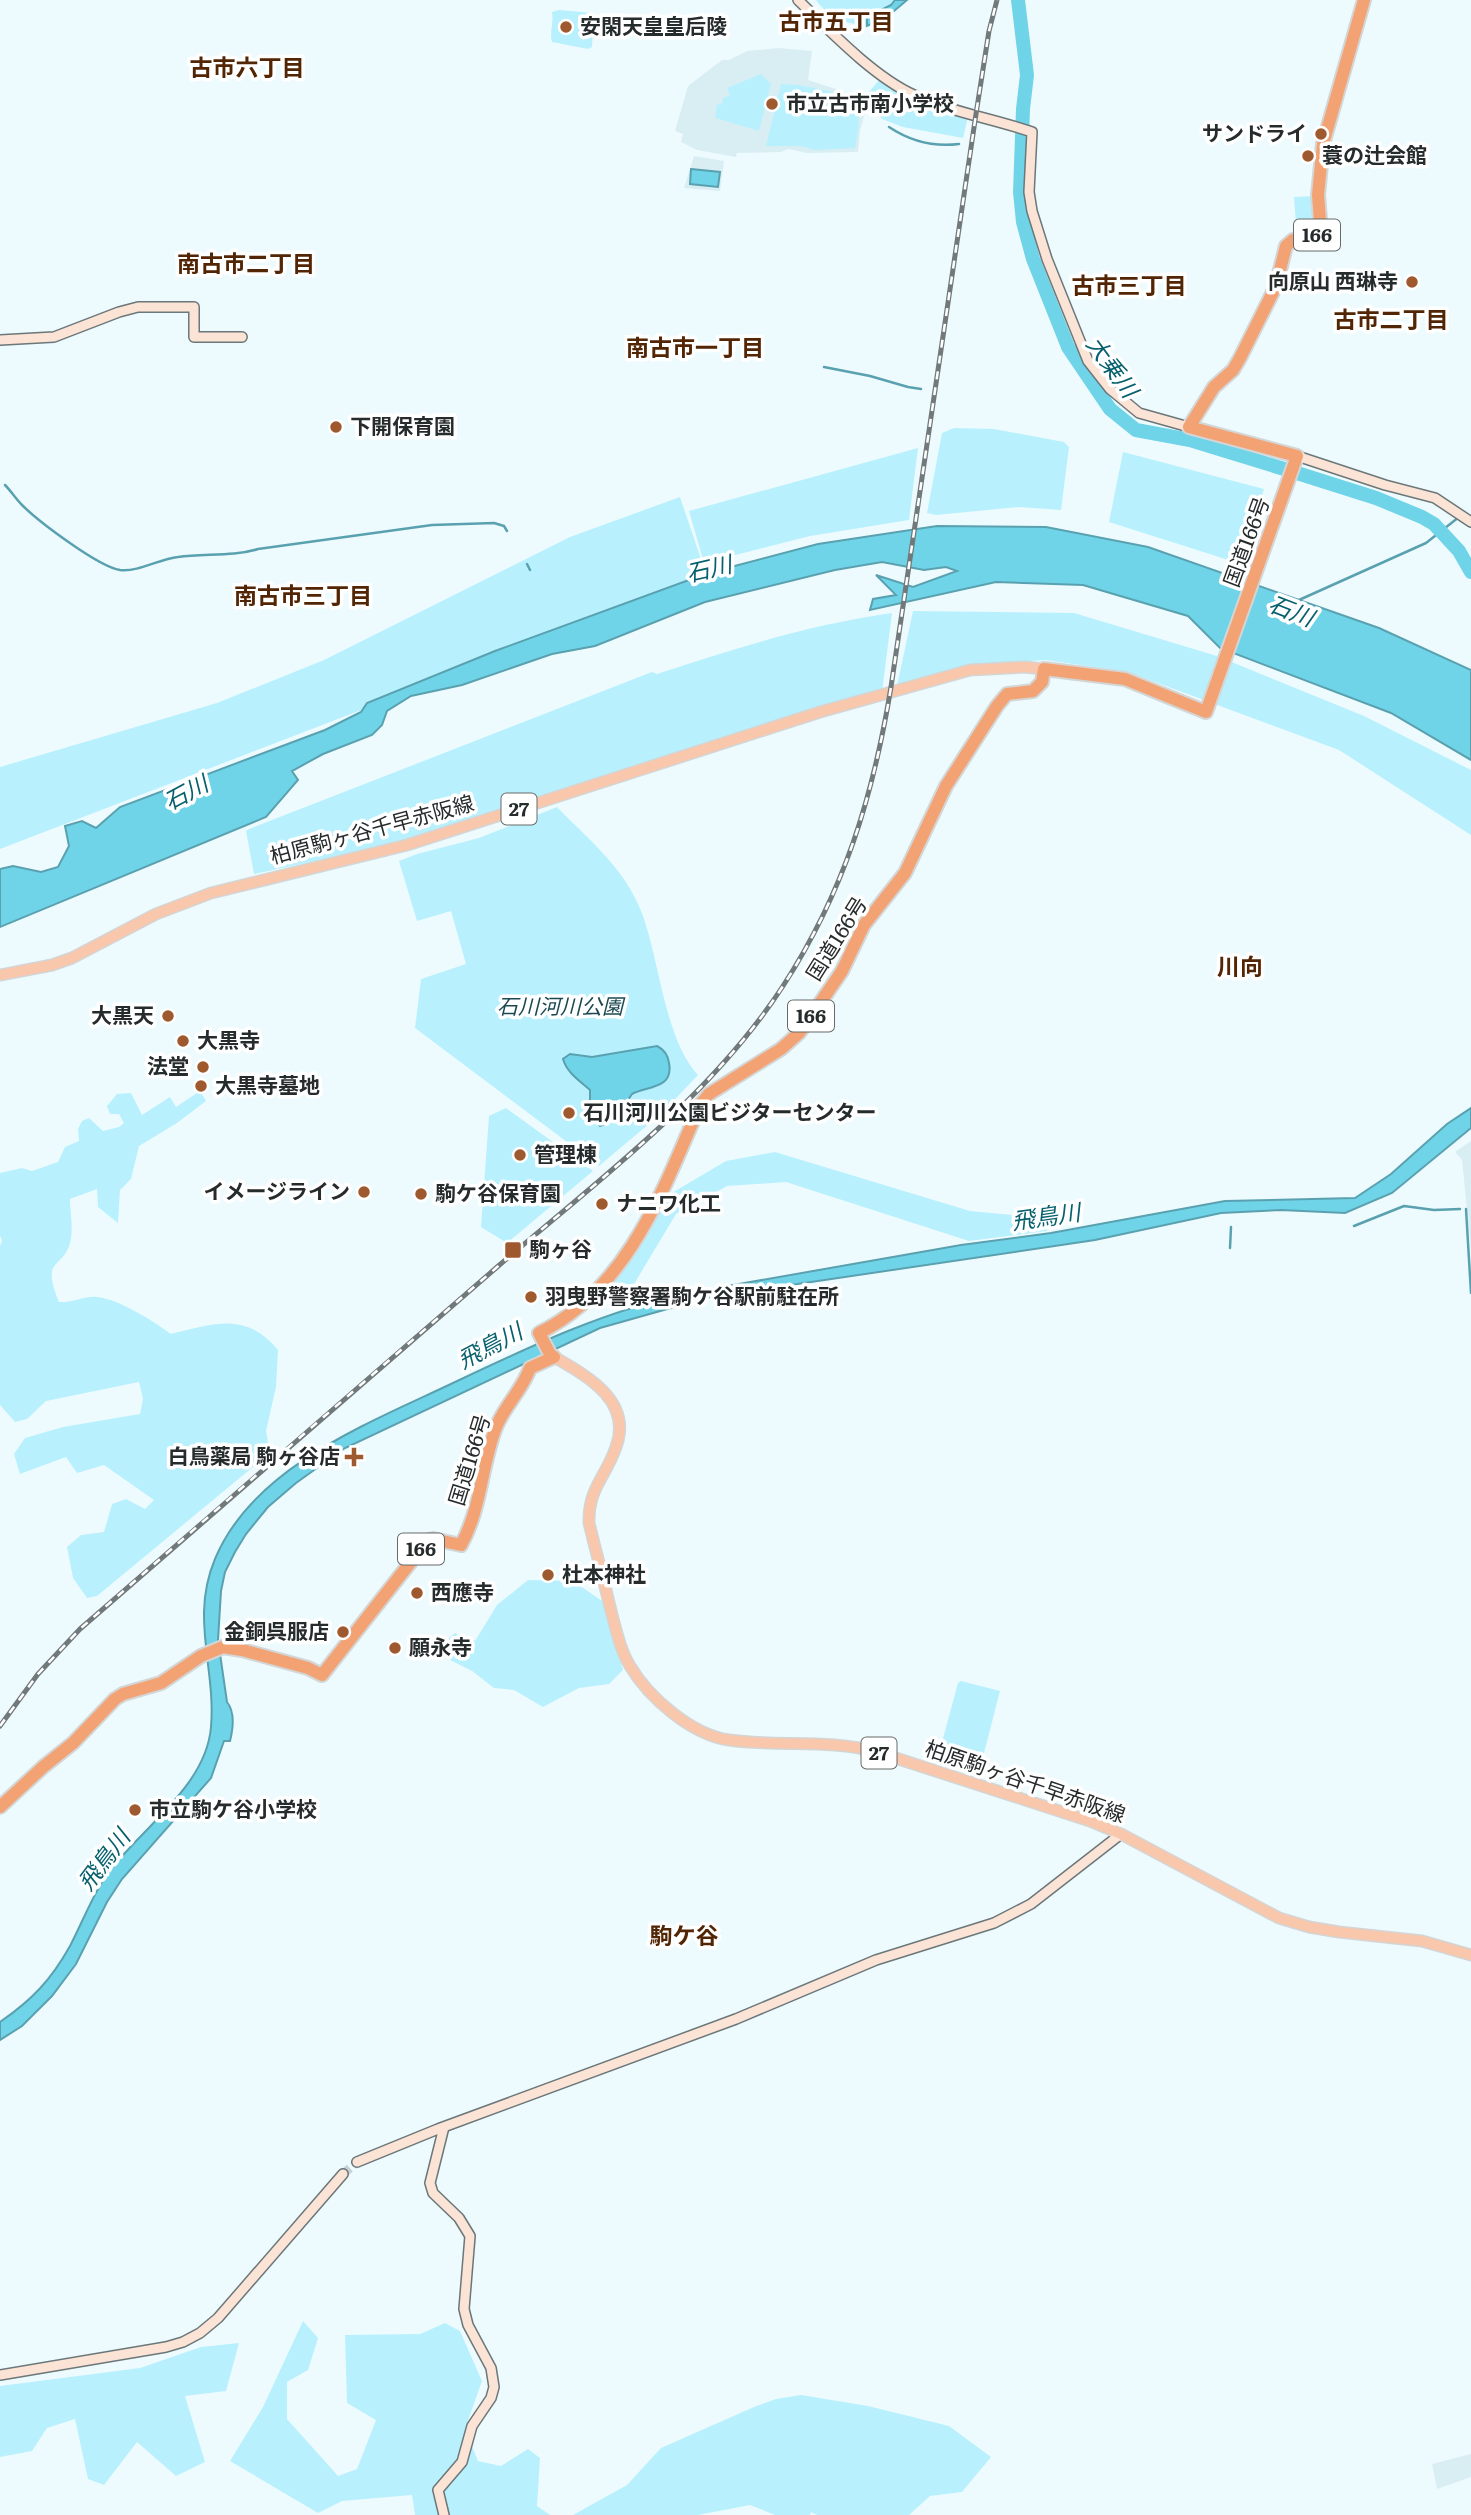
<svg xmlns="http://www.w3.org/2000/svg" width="1471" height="2515" viewBox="0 0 1471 2515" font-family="Literata,'Noto Sans JP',serif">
<rect width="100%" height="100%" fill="#eefbfe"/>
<!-- built -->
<path fill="#d9eef3" d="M779,48L812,51L808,80L836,89L856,99L866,109L860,131L858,152L807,153L788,149L781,152L737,153L736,157L697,150L681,142L683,134L675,131L688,86L722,60H729L747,51Z
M694,156L724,161L720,191L684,188Z
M1471,1141V1250L1462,1160L1455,1152Z
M1471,2454V2477L1437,2489L1432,2464Z"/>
<!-- green -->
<path fill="#b8f1fd" d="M816,0H895L891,5L867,17V26C844,23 830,19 816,0Z
M559,10L594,13L592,47L588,49L552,42C549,33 554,23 552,12Z
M761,74L771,84L759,131L715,118L717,104L721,105L723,98L730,95L727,88Z
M880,79L968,117L963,138L903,127L882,119L863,99Z
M781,84C808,85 830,90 855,101C862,118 858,131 855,148L815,150L801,146H766Z
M1316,196L1318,231L1313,235L1297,237L1294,197Z
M954,428L994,429L1064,442L1069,447L1061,510L1019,507L936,515L927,513L942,433Z
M918,448L909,520L810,536L704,563L689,511Z
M1123,452L1264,489L1241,564L1109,522Z
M680,497L707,577L0,849V767L217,703L324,660L570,537Z
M913,611L1074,613L1217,656L1364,716L1471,770V835L1339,750L1128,672L1046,660L968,665L897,686Z
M892,613L882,692L815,710L383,847L254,874L246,831L249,829L652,672L657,674C732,649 812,624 892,613Z
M557,807C587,838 620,864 638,904C660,952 662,1036 698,1075L662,1113L599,1166L415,1028L421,979L466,964L451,911L417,921L399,861L417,854L479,838Z
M200,1091L206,1101L177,1123L139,1146L131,1179L120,1190L118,1223L98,1207L97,1189L70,1199C70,1211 73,1226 71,1238C66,1271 39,1254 59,1302C72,1303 86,1295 97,1297C119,1299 153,1321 171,1334C213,1324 246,1311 278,1350L276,1387L266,1431L270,1453L97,1596L87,1598L73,1578L67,1547L81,1535L104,1532L112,1504L126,1499L145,1509L154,1500L104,1465L77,1473L66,1457L20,1474L14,1454L25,1438L63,1427L140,1414L143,1399L139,1382L46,1401L27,1419L15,1422L0,1405V1246L2,1240L0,1236V1173L22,1168L32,1171L58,1162L65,1147L79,1141L78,1129L82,1121L89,1118L103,1131L119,1127L124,1123L119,1114H110L107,1106L117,1094L131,1093L142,1115L170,1097L176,1107Z
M506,1108L593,1171L507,1243L481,1227L489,1116Z
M775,1152L970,1211L1033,1217L1045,1221L1047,1231L969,1241L786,1182L727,1186L676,1214L628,1294L587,1307L665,1197L726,1161Z
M528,1580L573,1581L605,1603L623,1670L609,1684L579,1688L543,1707L514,1690L494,1688L472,1671L450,1660L449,1638L455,1633L475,1641L497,1605Z
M961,1681L1000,1691L983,1757L978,1766L941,1756L939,1753L958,1683Z
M303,2321L318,2338L308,2370L287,2382V2419L338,2476L357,2469L376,2420L347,2403L345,2335L420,2334L445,2323L460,2331L482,2381L465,2429L478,2461L501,2466L528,2449L540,2458L537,2506L550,2515H415L412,2495L342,2501L318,2513L230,2461L263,2407Z
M239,2343L226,2391L185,2396L205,2462L176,2476L137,2442L104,2485L88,2479L75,2419L47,2428L32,2451L0,2457V2386L140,2368L201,2347Z
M801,2395L868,2406L949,2426L991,2457L962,2492L930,2496L909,2515H817L811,2512L810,2515H775L750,2505L698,2515H573L627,2485L661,2448L754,2407L776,2399Z"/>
<!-- water -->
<path fill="#70d4e8" stroke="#5aa1b0" stroke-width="2" d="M895,0H907L887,17L867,26V17L891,5Z
M691,169L720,172L718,187L690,184Z
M937,526L1046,527L1148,547L1379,628L1471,670V760L1391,713L1220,648L1188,616L1083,585L996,582L870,610L873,599L896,595L876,575L913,587L957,571L946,567L924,570L882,562L835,570L705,602L595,646L552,654L462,685L411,696L387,711L382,725L372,735L323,754L292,771L298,780L266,817L0,927V869L13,866L41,872L58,867L69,846L65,826L82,821L96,828L120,807L325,730L361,712L367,703L495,651L708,573L818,544Z
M657,1046C665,1050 668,1055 669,1063C674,1089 647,1086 632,1094L626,1103L616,1110L607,1123L600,1126L597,1123V1112L590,1106V1090C580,1081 567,1073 563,1059L570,1054L592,1057Z
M1471,1108V1128L1392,1193L1345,1213L1281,1210L1221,1213L1095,1240L710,1297L600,1328L345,1448L296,1483L268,1507L246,1534L235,1552L225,1572L221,1591L218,1640L227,1702C235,1712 233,1729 230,1741H224L211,1778L122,1879L107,1902L76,1964L52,1996L22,2026L0,2040V2022C32,2000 51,1980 70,1946C82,1923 91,1899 105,1877C138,1830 206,1788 211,1727C216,1668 190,1618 215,1559C253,1467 369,1423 453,1383C529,1347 604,1311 688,1293L961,1245L1051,1233L1225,1201L1355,1198L1391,1174L1447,1124Z"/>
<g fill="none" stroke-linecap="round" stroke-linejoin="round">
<!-- stream -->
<path stroke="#5aa1b0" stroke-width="2.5" d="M889,127C910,141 935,147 959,144
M824,367L870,376L908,387L921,389
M5,485C11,491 16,499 22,505C39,522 99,567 120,570C139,572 159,559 178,557C204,553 232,557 258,549L432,525L494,523L504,526L507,531
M527,564L530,570
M1299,600L1426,543L1459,517
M1466,1209L1471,1293
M1354,1226L1404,1206L1434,1210L1460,1209
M1230,1248L1231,1227"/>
<!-- river -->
<path stroke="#70d4e8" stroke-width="14" d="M1018,0L1027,75L1023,109L1020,192L1023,222L1033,259L1068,347L1110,409L1136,430L1190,440L1297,473L1376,498L1422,517L1434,524L1459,551L1471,572"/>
<!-- secondary-tunnel -->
<path stroke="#c6d1d4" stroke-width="9" stroke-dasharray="9 4.5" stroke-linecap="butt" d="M343,2174L357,2162"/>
<!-- secondary casing -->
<g stroke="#6b7779" stroke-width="12">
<path id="secondary" d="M798,0C830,31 874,77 914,95C951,112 994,119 1032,132L1029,192L1032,211L1047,259L1088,361L1110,389L1139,413L1189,427
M0,340L54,337L119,312L138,307H194V337H242
M1297,456L1385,485L1435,498L1471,522
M357,2162L438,2129L736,2019L876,1960L994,1923L1031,1904L1121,1834
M0,2375L166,2347L183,2342L200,2333L218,2318L343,2174
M444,2515L438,2490L462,2462L472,2426L491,2398L494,2387L491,2368L468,2325L464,2309L470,2236L459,2218L433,2193L430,2183L444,2127"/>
</g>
<!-- primary casing -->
<g stroke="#d4d5d5" stroke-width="13">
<path id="primary" d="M0,975L52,965L72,958L156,914L211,893L407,845L820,712L970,670L1025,667L1044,669
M554,1357C587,1376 633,1401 616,1447C606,1477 588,1488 589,1523C596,1552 604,1581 611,1611C616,1629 620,1650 630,1666C649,1698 692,1735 729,1740C778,1747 829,1739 877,1752L1090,1821L1121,1834L1279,1918L1309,1927L1339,1932L1422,1941L1471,1955"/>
</g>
<!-- highway casing -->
<g stroke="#d4d5d5" stroke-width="16">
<path id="highway" d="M554,1357L550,1354L539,1333C628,1289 663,1190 700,1105L709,1094L781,1049L799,1033L814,1012L842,971L864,925L905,873L946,786L997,706L1007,694L1033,691L1042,682L1044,669L1125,679L1206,712L1297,456L1189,427L1214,387L1233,370L1240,358L1276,286L1286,246L1293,240L1313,239L1321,232L1318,195L1323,144L1364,0
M0,1807L43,1767L73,1743L115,1699L123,1694L161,1683L201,1656L223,1647L242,1650L308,1668L322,1675L428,1540L433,1539L461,1545C481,1509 481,1468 495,1430C503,1407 522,1391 530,1368L554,1357"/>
</g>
<!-- secondary -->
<use href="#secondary" stroke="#fbe3d5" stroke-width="9"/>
<!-- primary -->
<use href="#primary" stroke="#f8c7ac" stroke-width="10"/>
<!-- highway -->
<use href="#highway" stroke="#f3a274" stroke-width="12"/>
<!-- rail casing -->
<g stroke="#71797b" stroke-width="5">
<path id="rail" d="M0,1726L38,1674L80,1629C218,1508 357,1388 496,1268C596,1182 711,1097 783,986C844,892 873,797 891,687L976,114L989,31L997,0"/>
</g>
<!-- rail -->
<use href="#rail" stroke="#fff" stroke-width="2.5" stroke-dasharray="8" stroke-linecap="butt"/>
</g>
<!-- markers -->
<g fill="#9f592e" stroke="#fff" stroke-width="2.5">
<circle cx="566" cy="27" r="7"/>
<circle cx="772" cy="104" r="7"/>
<circle cx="1321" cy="134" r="7"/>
<circle cx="1308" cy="156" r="7"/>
<circle cx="1412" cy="282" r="7"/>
<circle cx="336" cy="427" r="7"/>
<circle cx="168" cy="1016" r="7"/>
<circle cx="183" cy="1041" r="7"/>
<circle cx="203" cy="1067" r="7"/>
<circle cx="201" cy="1086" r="7"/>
<circle cx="569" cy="1113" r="7"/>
<circle cx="520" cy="1155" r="7"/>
<circle cx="364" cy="1192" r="7"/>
<circle cx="421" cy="1194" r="7"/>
<circle cx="602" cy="1204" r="7"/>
<rect x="504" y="1241" width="18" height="18" rx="3.5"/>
<circle cx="531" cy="1297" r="7"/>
<path d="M350.5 1446.5h7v7h7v7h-7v7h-7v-7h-7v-7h7z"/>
<circle cx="548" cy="1575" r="7"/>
<circle cx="417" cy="1593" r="7"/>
<circle cx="343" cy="1632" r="7"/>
<circle cx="395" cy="1648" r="7"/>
<circle cx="135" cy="1810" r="7"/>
</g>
<g text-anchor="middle" stroke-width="7" stroke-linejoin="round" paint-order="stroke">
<!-- shield labels -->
<g fill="#fff" stroke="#676b6b" stroke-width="2">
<rect x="1294" y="219.5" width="46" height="31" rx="5"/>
<rect x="501.5" y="793.5" width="35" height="31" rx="5"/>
<rect x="788" y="1000.5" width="46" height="31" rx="5"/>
<rect x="398" y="1533.5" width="46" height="31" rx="5"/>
<rect x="861.5" y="1737.5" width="35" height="31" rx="5"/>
</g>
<g font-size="19" font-weight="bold" fill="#262b2c">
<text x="1317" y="242">166</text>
<text x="519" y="816">27</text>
<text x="811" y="1023">166</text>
<text x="421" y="1556">166</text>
<text x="879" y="1760">27</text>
</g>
<!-- poi labels -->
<g font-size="21" font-weight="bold" fill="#262b2c" stroke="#fff" text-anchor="start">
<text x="580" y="34">安閑天皇皇后陵</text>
<text x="786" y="111">市立古市南小学校</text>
<text x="1307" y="141" text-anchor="end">サンドライ</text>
<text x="1322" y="163">蓑の辻会館</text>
<text x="1398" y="289" text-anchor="end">向原山 西琳寺</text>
<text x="350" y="434">下開保育園</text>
<text x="154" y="1023" text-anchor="end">大黒天</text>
<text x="197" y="1048">大黒寺</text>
<text x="189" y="1074" text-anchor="end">法堂</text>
<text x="215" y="1093">大黒寺墓地</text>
<text x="583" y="1120">石川河川公園ビジターセンター</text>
<text x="534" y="1162">管理棟</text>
<text x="350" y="1199" text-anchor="end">イメージライン</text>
<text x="435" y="1201">駒ケ谷保育園</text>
<text x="616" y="1211">ナニワ化工</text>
<text x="529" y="1257">駒ヶ谷</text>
<text x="545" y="1304">羽曳野警察署駒ケ谷駅前駐在所</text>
<text x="340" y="1464" text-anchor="end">白鳥薬局 駒ヶ谷店</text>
<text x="562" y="1582">杜本神社</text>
<text x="431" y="1600">西應寺</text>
<text x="329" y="1639" text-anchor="end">金銅呉服店</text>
<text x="409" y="1655">願永寺</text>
<text x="149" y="1817">市立駒ケ谷小学校</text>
</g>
<!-- street labels -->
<g font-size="21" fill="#262b2c" stroke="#fff">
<text transform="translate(1247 542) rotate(-70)" y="7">国道166号</text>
<text transform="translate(372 830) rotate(-15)" y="7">柏原駒ヶ谷千早赤阪線</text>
<text transform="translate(837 939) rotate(-58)" y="7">国道166号</text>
<text transform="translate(470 1460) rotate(-73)" y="7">国道166号</text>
<text transform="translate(1025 1782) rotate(19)" y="7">柏原駒ヶ谷千早赤阪線</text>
</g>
<!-- park labels -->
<g font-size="21" font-style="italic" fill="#1c4951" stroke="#fff">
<text x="560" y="1014">石川河川公園</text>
</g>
<!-- neighbourhood labels -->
<g font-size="23" font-weight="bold" fill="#522504" stroke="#fff">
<text x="836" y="30">古市五丁目</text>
<text x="247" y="76">古市六丁目</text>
<text x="246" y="272">南古市二丁目</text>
<text x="1129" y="294">古市三丁目</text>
<text x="1391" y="328">古市二丁目</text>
<text x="695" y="356">南古市一丁目</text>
<text x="303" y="604">南古市三丁目</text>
<text x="1240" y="975">川向</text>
<text x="684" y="1944">駒ケ谷</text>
</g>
<!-- water labels -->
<g font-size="23" font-style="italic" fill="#06606d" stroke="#fff">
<text transform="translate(1112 367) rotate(54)" y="8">大乗川</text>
<text transform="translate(709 569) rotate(-13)" y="8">石川</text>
<text transform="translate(1291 611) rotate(21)" y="8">石川</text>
<text transform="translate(186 793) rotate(-28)" y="8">石川</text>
<text transform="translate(1046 1217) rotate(-8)" y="8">飛鳥川</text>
<text transform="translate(490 1346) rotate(-28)" y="8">飛鳥川</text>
<text transform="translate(104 1860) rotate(-53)" y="8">飛鳥川</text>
</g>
</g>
</svg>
